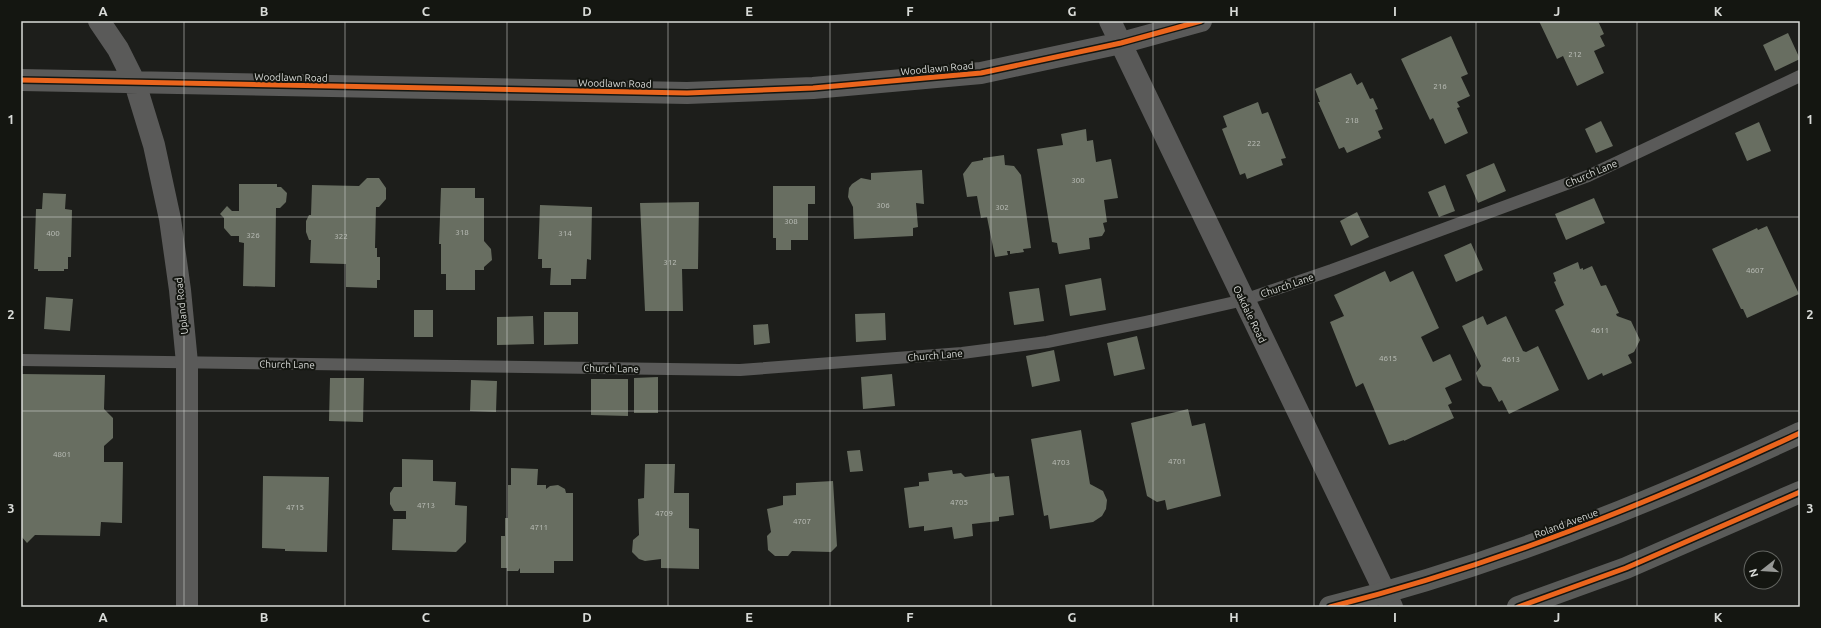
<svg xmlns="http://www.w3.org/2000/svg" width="1821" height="628" viewBox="0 0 1821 628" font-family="Ubuntu,sans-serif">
<rect width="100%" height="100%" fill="#1d1e1b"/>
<!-- building -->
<path fill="#686e61" d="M1539,21H1598L1604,34L1600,36L1605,46L1594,51L1604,73L1577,86L1563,56L1557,59Z
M1788,33L1800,59L1775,71L1763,45Z
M1451,36L1468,74L1461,77L1470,96L1457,102L1460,107L1457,108L1468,133L1445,144L1433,118L1430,120L1401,59Z
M1351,73L1357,85L1362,82L1370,99L1373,98L1378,109L1375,110L1383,129L1378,131L1381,138L1347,153L1344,147L1339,149L1318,102H1320L1315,89Z
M1258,102L1262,114L1268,112L1286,158L1281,159L1283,165L1247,179L1245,173L1240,175L1222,129L1227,127L1223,116Z
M1601,121L1613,146L1596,153L1585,129Z
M1759,122L1771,151L1747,161L1735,133Z
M1086,129L1087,141L1093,140L1096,162L1111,159L1118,198L1104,200L1107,222L1103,223L1105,231L1102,236L1089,238L1090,249L1059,254L1057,243L1052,242L1037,149L1063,145L1061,134Z
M1004,155L1005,165L1014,166L1021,175L1031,248L1023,249L1024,252L1010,254V251H1007L1008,255L995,257L987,217L981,218L977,196L967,197L963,174L972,162L983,160V158Z
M1494,163L1506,191L1478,203L1466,175Z
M922,170L924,204L916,203L918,227L913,228V236L854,239L853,207L848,197L849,188L852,184L861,178L871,180V173Z
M367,178H379L386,188V199L379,207H376L375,248H377V257H380V280H377V288L346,287V264L310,263L311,240H309L306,232V221L309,215H311L312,185L359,186Z
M239,184H277V187H281L287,193L286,202L280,208H276L275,287L243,286L244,243L239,242V236H231L224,228V218L220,214L227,206L232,211H239Z
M1445,185L1455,211L1439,217L1428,192Z
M773,186H815V204H808V240H791V250H776V238H773Z
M441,188H475V198H484V241L491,249L492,260L484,267V270H475V290H446V274H441V244H439Z
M43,193L66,194L65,209L72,210L71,257H68V269H64V271H38V269H34L36,209H42Z
M1594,198L1605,223L1566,240L1555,214Z
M699,202L698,269H682L683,311H645L640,203Z
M540,205L592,207L591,260L587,259L586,279H571V285H550L551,268H542V259H538Z
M1357,212L1369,237L1351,246L1340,221Z
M1767,226L1799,294L1747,318L1743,309H1741L1712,249L1757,228L1758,230Z
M1471,243L1483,270L1456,282L1444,255Z
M1578,262L1580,269L1583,268V270L1592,266L1601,286L1606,285L1619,313L1616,314L1617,316L1631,321L1640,340L1634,352L1628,355L1632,363L1603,376L1602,373L1588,380L1555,310L1564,305L1554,282L1556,281L1553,273Z
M1385,271L1390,282L1413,271L1439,328L1421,337L1433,362L1450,354L1462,380L1445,388L1452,403L1448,405L1454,418L1404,441V440L1389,445L1363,383L1356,387L1330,322L1344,316L1334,295Z
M1101,278L1106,310L1070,316L1065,285Z
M1039,288L1044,321L1014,325L1009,292Z
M46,297L73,299L70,331L44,329Z
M414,310H433V337H414Z
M544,312H578V344L544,345Z
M885,313L886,340L856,342L855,314Z
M533,316L534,344L497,345V317Z
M1483,316L1487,325L1506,316L1523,351L1526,352L1538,346L1559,390L1509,414L1502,400L1499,402L1491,387L1483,386L1479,382L1476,373L1481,366L1462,326Z
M768,324L770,343L754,345L753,325Z
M1137,336L1145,369L1114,376L1107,343Z
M1054,350L1060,381L1032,387L1026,356Z
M21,374L105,375L104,409L113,418V438L104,446V462H123L122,523L101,522L100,536L35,535L27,543L21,536Z
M892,374L895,406L863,409L861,377Z
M658,377V413H634V378Z
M330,378H364L363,422L329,421Z
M591,379H628V416L591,415Z
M471,380L497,381L496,412L470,411Z
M1188,409L1192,426L1205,423L1221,496L1167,510L1165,500L1157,502L1147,496L1131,423Z
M1081,430L1090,484L1103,491L1107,500L1106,509L1102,516L1093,522L1050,529L1048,515L1044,516L1031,439Z
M860,450L863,471L850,472L847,451Z
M402,459L433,460V481L456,482L455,505L467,506L466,542L456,552L392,550L393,519H406V511H394L390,504V493L394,487H402Z
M645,464H675L674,493H689V528L699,529V569L661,568V559L645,561L639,559L632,552L633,540L639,535L638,499L644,498Z
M511,468L538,469L537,485H546V489L550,486L558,485L565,489L566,493H573V561H554V573H520V568L518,571H507V568H501V536H505V518H508V485H511Z
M952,470L953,474L961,473L965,477L994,473L995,477L1009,476L1014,515L999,517V521L972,524L973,536L954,539L952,527L924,531V526L909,528L904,488L919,486V482L929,481L928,473Z
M263,476L329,477L327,552L285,551V549L262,548Z
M833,481L837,546L831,552L792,551L788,556H775L768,550L767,536L771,532L767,509L783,505V496L796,495V483Z"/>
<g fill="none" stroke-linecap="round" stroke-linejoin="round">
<!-- lane -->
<path stroke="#5a5a59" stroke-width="12" d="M21,360L740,370L962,353L1047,342L1146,322L1244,300L1332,270L1588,176L1800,76"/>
<!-- street -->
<path stroke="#5a5a59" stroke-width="22" d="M99,21L118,49L135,83L154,145L170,219L180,290L187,363V607
M1110,21L1392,607
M21,80L687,93L813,88L981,73L1121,43L1201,21"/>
<!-- primary -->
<path stroke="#5a5b59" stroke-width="22" d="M1330,607C1493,566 1648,504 1800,433
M1518,607L1626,568L1800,492"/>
<!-- cycleway casing -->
<g stroke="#141611" stroke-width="8">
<path id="cycleway" d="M21,80L687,93L813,88L981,73L1121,43L1201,21
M1330,607C1493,566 1648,504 1800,433
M1518,607L1626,568L1800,492"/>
</g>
<!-- cycleway -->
<use href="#cycleway" stroke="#eb651d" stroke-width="5"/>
</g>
<!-- grid -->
<path fill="none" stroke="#d9dbd8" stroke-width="1" stroke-opacity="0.55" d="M184,21V607M345,21V607M507,21V607M668,21V607M830,21V607M991,21V607M1153,21V607M1314,21V607M1476,21V607M1637,21V607M21,217H1800M21,411H1800"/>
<g text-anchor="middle" stroke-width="4" stroke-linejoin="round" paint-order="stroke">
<!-- number labels -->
<g font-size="8" fill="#bdc0ba">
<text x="1575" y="57">212</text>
<text x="1440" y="89">216</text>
<text x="1352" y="123">218</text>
<text x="1254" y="146">222</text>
<text x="1078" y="183">300</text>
<text x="883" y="208">306</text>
<text x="1002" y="210">302</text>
<text x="791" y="224">308</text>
<text x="462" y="235">318</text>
<text x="53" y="236">400</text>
<text x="565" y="236">314</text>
<text x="253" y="238">326</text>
<text x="341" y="239">322</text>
<text x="670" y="265">312</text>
<text x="1755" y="273">4607</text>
<text x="1600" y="333">4611</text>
<text x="1388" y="361">4615</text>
<text x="1511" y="362">4613</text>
<text x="62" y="457">4801</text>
<text x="1177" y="464">4701</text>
<text x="1061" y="465">4703</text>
<text x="959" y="505">4705</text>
<text x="426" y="508">4713</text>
<text x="295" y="510">4715</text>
<text x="664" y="516">4709</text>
<text x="802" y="524">4707</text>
<text x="539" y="530">4711</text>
</g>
<!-- street labels -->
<g font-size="10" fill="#d9dbd8" stroke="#141611">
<text transform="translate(937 68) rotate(-5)" y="4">Woodlawn Road</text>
<text transform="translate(291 77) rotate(1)" y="4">Woodlawn Road</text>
<text transform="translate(615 83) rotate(1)" y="4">Woodlawn Road</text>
<text transform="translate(1591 173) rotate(-23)" y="4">Church Lane</text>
<text transform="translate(1287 285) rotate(-19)" y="4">Church Lane</text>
<text transform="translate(181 306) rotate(-96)" y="4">Upland Road</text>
<text transform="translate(1250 314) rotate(64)" y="4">Oakdale Road</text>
<text transform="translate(935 355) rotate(-5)" y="4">Church Lane</text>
<text transform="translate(287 364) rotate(1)" y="4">Church Lane</text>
<text transform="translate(611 368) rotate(1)" y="4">Church Lane</text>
<text transform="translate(1566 523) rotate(-20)" y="4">Roland Avenue</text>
</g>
</g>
<!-- border -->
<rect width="1821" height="628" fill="none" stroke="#141611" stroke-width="44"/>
<!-- north arrow -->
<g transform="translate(1763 570) rotate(253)"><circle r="19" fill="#141611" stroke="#636561"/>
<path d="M0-3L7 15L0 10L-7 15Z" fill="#979996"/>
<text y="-6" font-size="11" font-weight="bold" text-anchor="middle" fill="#d9dbd8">N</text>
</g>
<rect x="22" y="22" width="1777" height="584" fill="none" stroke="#d9dbd8" stroke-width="1.5"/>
<g font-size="13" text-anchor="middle" font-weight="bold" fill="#d9dbd8">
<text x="103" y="16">A</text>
<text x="264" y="16">B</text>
<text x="426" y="16">C</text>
<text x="587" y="16">D</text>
<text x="749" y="16">E</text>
<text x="910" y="16">F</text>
<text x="1072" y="16">G</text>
<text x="1234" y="16">H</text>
<text x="1395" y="16">I</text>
<text x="1557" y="16">J</text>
<text x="1718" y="16">K</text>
<text x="11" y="124">1</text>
<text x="1810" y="124">1</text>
<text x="11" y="319">2</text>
<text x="1810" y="319">2</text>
<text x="11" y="513">3</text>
<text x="1810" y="513">3</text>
<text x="103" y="622">A</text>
<text x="264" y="622">B</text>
<text x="426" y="622">C</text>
<text x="587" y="622">D</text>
<text x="749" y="622">E</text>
<text x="910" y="622">F</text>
<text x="1072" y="622">G</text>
<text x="1234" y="622">H</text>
<text x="1395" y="622">I</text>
<text x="1557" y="622">J</text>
<text x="1718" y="622">K</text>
</g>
</svg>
